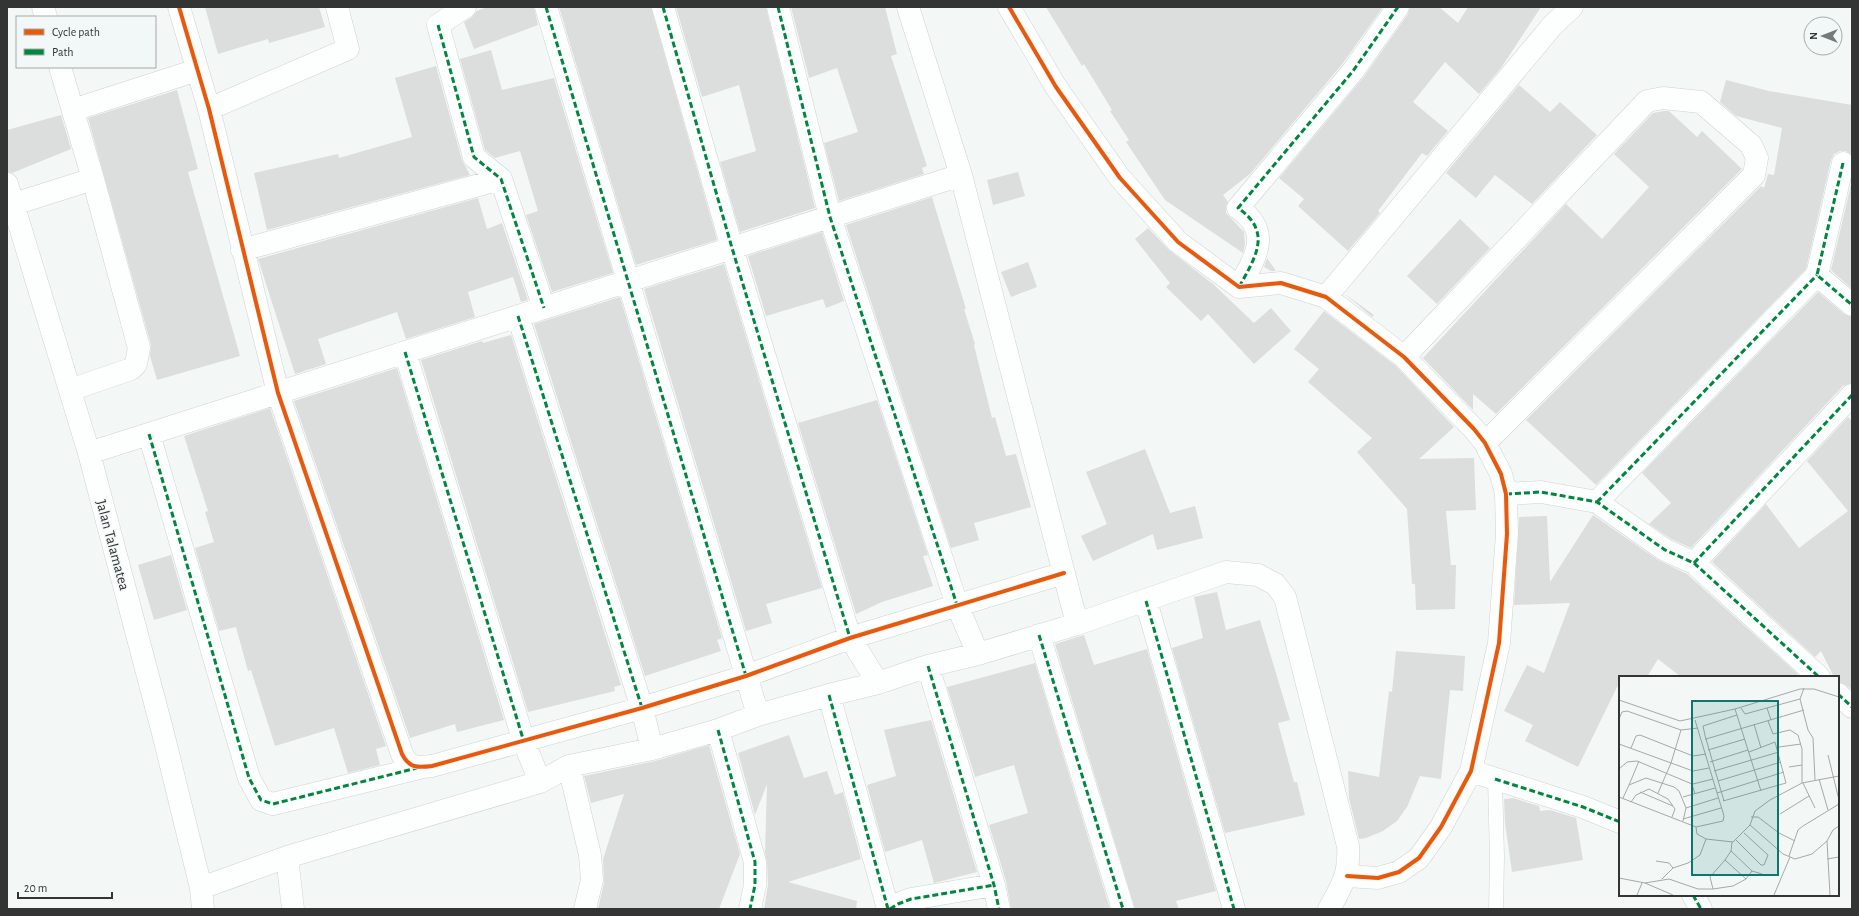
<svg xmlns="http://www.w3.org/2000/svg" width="1859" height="916" viewBox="0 0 1859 916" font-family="'Alegreya Sans',sans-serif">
<rect width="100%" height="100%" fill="#f3f7f6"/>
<!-- building -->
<path fill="#dbdedd" d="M205,7H319L325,27L269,43L268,39L218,54Z
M487,7H534L538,25L474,49L464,22L472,17L477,11Z
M559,7H651L717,240L636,265Z
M676,7H766L815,208L740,232L720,162L756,151L739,85L702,97Z
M791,7H885L897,54L891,56L927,166L922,168L924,174L839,201L824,143L858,132L837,68L809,78Z
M1046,7H1383L1343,63L1250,174L1223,195L1228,202L1226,206V213L1244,232L1245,244L1243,253L1165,200L1126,142L1129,140L1110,111L1112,110L1084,64L1082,66Z
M1410,7H1439L1458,23L1468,7H1541L1501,68L1479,94L1445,62L1413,102L1448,131L1427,156L1422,153L1378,211L1380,213L1348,251L1298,206L1304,199L1279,178L1363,78L1408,14Z
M491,50L502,90L554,78L613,273L552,292L526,215L538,211L520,151L495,158L485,150L460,59Z
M436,66L462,160L470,175L267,230L254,173L338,154L339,158L412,137L395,78Z
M1726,80L1769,91L1852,105V155L1846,151H1840L1834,154L1831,160L1806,269L1596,485L1526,420L1761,186L1764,188L1768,174L1774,175L1782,128L1736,116L1720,102Z
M1519,85L1550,112L1560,102L1597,135L1532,204L1495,175L1476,198L1446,173Z
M177,90L198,169L188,172L240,356L157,380L150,356L151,345L88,118Z
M1664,111H1669L1697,137L1702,131L1742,169L1496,414L1473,394V410L1423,358L1566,204L1602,239L1649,187L1614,154L1653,113Z
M61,115L71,149L12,173L7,172V130Z
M1018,172L1025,196L993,205L987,180Z
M1852,180V289L1831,270Z
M932,197L966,309H964L975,344L974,345L992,418L995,417L1006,456L1016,454L1031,507L974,523L979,540L951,548L846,225Z
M478,198L487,229L502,223L528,300L521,302L513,277L468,292L475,317L406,339L397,312L318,339L326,364L295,374L258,259Z
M1460,219L1490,248L1437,304L1407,276Z
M1148,228L1169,250L1213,284L1254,323L1271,308L1291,331L1254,364L1208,314L1201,321L1166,287L1170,283L1135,239Z
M822,232L844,301L826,308L823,299L766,316L748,256Z
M1267,258L1276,271H1271L1264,267Z
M1028,262L1037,287L1011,297L1001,272Z
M724,264L822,588L766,604L772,623L746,631L644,289Z
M1818,292L1844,314L1852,317V383L1843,386L1691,548L1671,539L1649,524L1671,503L1642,473Z
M1345,294L1374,315L1372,317Z
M620,297L722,638L717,640L721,651L645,676L534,324Z
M1324,311L1396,366L1454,427L1419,459L1474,458L1476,510L1446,511L1451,565H1456L1455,609L1416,610L1415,584H1412L1407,509L1357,452L1372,438L1308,382L1319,369L1294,349Z
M511,335L621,685L614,687L615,691L528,712L421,360L482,341L483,343Z
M397,368L504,720L457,732L455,724L410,738L294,401Z
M877,400L928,555L923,556L933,586L882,602L856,614L798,423Z
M270,408L386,746L376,749L380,765L348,773L334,728L275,746L251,670L248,671L236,627L219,631L195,548L214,542L205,512L208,511L184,436Z
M1848,417L1852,421V690L1846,685L1838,682V677H1834L1821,651L1815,657L1712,562L1766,504L1799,548L1848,511L1807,461Z
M1145,449L1170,513L1195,506L1203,538L1157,550L1153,534L1093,561L1081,536L1107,524L1086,472Z
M1593,515L1658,560L1687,574L1798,674L1795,677H1681L1658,659L1647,677H1620V681L1578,767L1525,741L1533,725L1504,711L1527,665L1544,673L1570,603L1514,605L1519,517L1547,516L1550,582Z
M171,555L187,610L154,620L138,565Z
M1217,592L1226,630L1260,620L1290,720L1278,723L1294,782H1297L1305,815L1225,833L1172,648L1203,638L1194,597Z
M1084,635L1094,665L1147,649L1216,891L1176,901L1179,909H1135L1055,644Z
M1396,651L1465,656L1463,691L1450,690L1441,779L1420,776L1407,807L1397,821L1383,831L1366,838L1359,839L1349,798L1348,771L1379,777L1389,691L1392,692Z
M1035,663L1110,909H1011L1006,881L989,825L1028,813L1014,765L975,777L947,687Z
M931,720L977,872L934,883L922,840L885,852L867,785L896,776L884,730Z
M789,735L804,778L827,771L835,795L843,792L861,859L788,882L857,901L856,909H764L768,885L767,862L765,853L767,784L755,815L738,753Z
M709,745L740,854L719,909H598L604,883L603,859L624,794L591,803L584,776L655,761Z
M1513,798L1539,806L1540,811L1550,810L1576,818L1583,860L1512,872L1505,823L1504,799Z"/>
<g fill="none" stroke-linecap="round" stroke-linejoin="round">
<!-- service casing -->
<g stroke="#d0d2d2" stroke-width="15">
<path id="service" d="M1495,779L1497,857L1496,909"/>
</g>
<!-- minor casing -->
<g stroke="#d0d2d2" stroke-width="23">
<path id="minor" d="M43,7L46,17
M179,7L209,109L278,393L402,754C409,768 417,768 432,766L642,708L746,676L850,638L1064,573
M465,7L438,25L474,157L501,179L544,308
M546,7L758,715
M663,7L732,248L850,638L878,683
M778,7L830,217L957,605L978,654
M908,7L961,175L1077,624
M1009,7L1056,87L1120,178L1178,242L1239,287L1281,283L1326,297L1404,357L1474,429L1485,443L1501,474L1506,494L1507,534L1499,643L1471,771L1441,827L1419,858L1399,872L1378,878L1347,876
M60,67L93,179L139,348L136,364L131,369L70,390
M209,109L348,49L337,7
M73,110L197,70
M1843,163L1817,275L1852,305
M7,184L89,453L163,733L201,888L203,909
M14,204L93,179
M242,250L501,179
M1239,287C1255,258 1273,232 1238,208L1353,71L1398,7
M1326,297L1552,26L1572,7
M518,316L642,708L652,749
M405,352L524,742L540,782
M1404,357L1647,101L1663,98L1701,102L1751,145L1757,158L1754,175L1485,443
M149,434L249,778L261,800L273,804L419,768
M89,453L961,175
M1506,494L1541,492L1597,502L1665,550L1694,563L1819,677
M1597,502L1817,275
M1694,563L1852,395
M1146,601L1234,909
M1039,635L1123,909
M928,666L994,885L999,909
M1838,694L1852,707
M829,695L888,909
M718,730L755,862V885L750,909
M569,766L590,855L592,880L585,909
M1471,771L1583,807L1620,822
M287,857L293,909
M201,888L287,857L540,782L569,766L652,749L718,730L758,715L829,695L878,683L928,666L978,654L1077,624L1226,572L1258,575L1275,584L1285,597L1348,846C1350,873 1342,886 1329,909
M1693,895L1701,909
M890,909L898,904L911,899L994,885"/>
</g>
<!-- service -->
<use href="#service" stroke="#fdfefe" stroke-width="14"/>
<!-- minor -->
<use href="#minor" stroke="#fdfefe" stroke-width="22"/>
<!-- quiet -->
<path stroke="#00873e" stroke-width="3" stroke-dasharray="6 3" stroke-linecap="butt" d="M546,7L746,676
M663,7L732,248L850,638
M778,7L830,217L957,605
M438,25L474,157L501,179L544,308
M1843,163L1817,275L1852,305
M1239,287C1255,258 1273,232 1238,208L1353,71L1398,7
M518,316L642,708
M405,352L524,742
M149,434L249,778L261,800L273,804L417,768
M1506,494L1541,492L1597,502L1665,550L1694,563L1819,677
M1597,502L1817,275
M1694,563L1852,395
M1146,601L1234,909
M1039,635L1123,909
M928,666L994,885L999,909
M1838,694L1852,707
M829,695L888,909
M718,730L755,862V885L750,909
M1495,779L1583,807L1620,822
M1693,895L1701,909
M890,909L898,904L911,899L994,885"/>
<!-- cycleway casing -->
<g stroke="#f2f8f7" stroke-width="6">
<path id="cycleway" d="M179,7L209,109L278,393L402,754C409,768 417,768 432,766L642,708L746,676L850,638L1064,573
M1009,7L1056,87L1120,178L1178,242L1239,287L1281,283L1326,297L1404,357L1474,429L1485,443L1501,474L1506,494L1507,534L1499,643L1471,771L1441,827L1419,858L1399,872L1378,878L1347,876"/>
</g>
<!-- cycleway -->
<use href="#cycleway" stroke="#e8590c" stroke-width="4"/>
</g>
<g text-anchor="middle" stroke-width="3" stroke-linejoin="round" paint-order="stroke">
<!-- street labels -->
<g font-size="15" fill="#333535" stroke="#f2f8f7">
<text transform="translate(113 545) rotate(75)" y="5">Jalan Talamatea</text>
</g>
</g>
<!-- overview -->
<g transform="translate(1619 676)">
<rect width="220" height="220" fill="#f3f7f6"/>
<path fill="none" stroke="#a6a9a9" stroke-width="1" d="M185,12L181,23L189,54L194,62L196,104M0,24L61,45L116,33L181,13H195L220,21M122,32L126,38L181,23M148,32L152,44M116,33L142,115M0,43L3,36L8,35L62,54L79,52M149,45L154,58L171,54L179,59L183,73V107M135,48L142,72M87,64L84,50L118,39M0,68L74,95L90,92M160,71L182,68M12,72L17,60L21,59L74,80L87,78M89,74L126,63M209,79L220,124M91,86L129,74M170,91L183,89M0,93L8,86L18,85L73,108L76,118M95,95L160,76M200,103L209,134M99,105L162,86M184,107L196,132M74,108L94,103M10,109L20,85M21,116L54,130M39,117L52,87L62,54M98,117L165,96M0,121L77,151L104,145L105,140L76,44M64,121L96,112M4,122L10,109L27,102L55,111L60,115L67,132L64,145M104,125L167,107L156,66L130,76M105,125L87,63L185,34M12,126L17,119L30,113L49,123L56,133L53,141M67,132L99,122M161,138L190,120M132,141H139L160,157L176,165M64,143L102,132M131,149L164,178L176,183L193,178L208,165M77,151L78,158L87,163L114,166L131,149L136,135L151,124L183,107L220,100M117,164L142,189H145L149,179L125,157M112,175L133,195M170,180L179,154L184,150L220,128M208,183L220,181M106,184L127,203M37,185L50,187L54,192M0,202L26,207L54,219M43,203L54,192L69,187L81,179L87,163M26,207L50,203L79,213H94L114,210L127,203L133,195L143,198M94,213L91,201L106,184L112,175L113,166M18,219L23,207M155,219L171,181M211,219L208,165L214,154L220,150"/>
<path fill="#0f766e" fill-opacity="0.15" stroke="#0f766e" stroke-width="2" d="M73,25H159V199H73Z"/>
<rect width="220" height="220" fill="none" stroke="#333535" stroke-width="2"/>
</g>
<!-- border -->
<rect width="1859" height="916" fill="none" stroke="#333535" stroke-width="16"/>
<!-- legend -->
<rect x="16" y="16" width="140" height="52" fill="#f2f8f7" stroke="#a6aaa9"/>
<rect x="24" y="29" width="20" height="6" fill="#e8590c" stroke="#a6aaa9"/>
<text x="52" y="36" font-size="12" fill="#333535">Cycle path</text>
<rect x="24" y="49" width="20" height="6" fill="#00873e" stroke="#a6aaa9"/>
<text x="52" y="56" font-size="12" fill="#333535">Path</text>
<!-- north arrow -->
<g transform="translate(1823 36) rotate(270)"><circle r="19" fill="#f2f8f7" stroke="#a6aaa9"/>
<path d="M0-3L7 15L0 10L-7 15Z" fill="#767979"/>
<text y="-6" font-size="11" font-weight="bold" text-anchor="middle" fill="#333535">N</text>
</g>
<!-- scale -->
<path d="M18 892v6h94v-6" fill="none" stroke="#333535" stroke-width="2"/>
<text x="24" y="892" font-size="12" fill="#333535" stroke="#f2f8f7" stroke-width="3" paint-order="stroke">20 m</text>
</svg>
